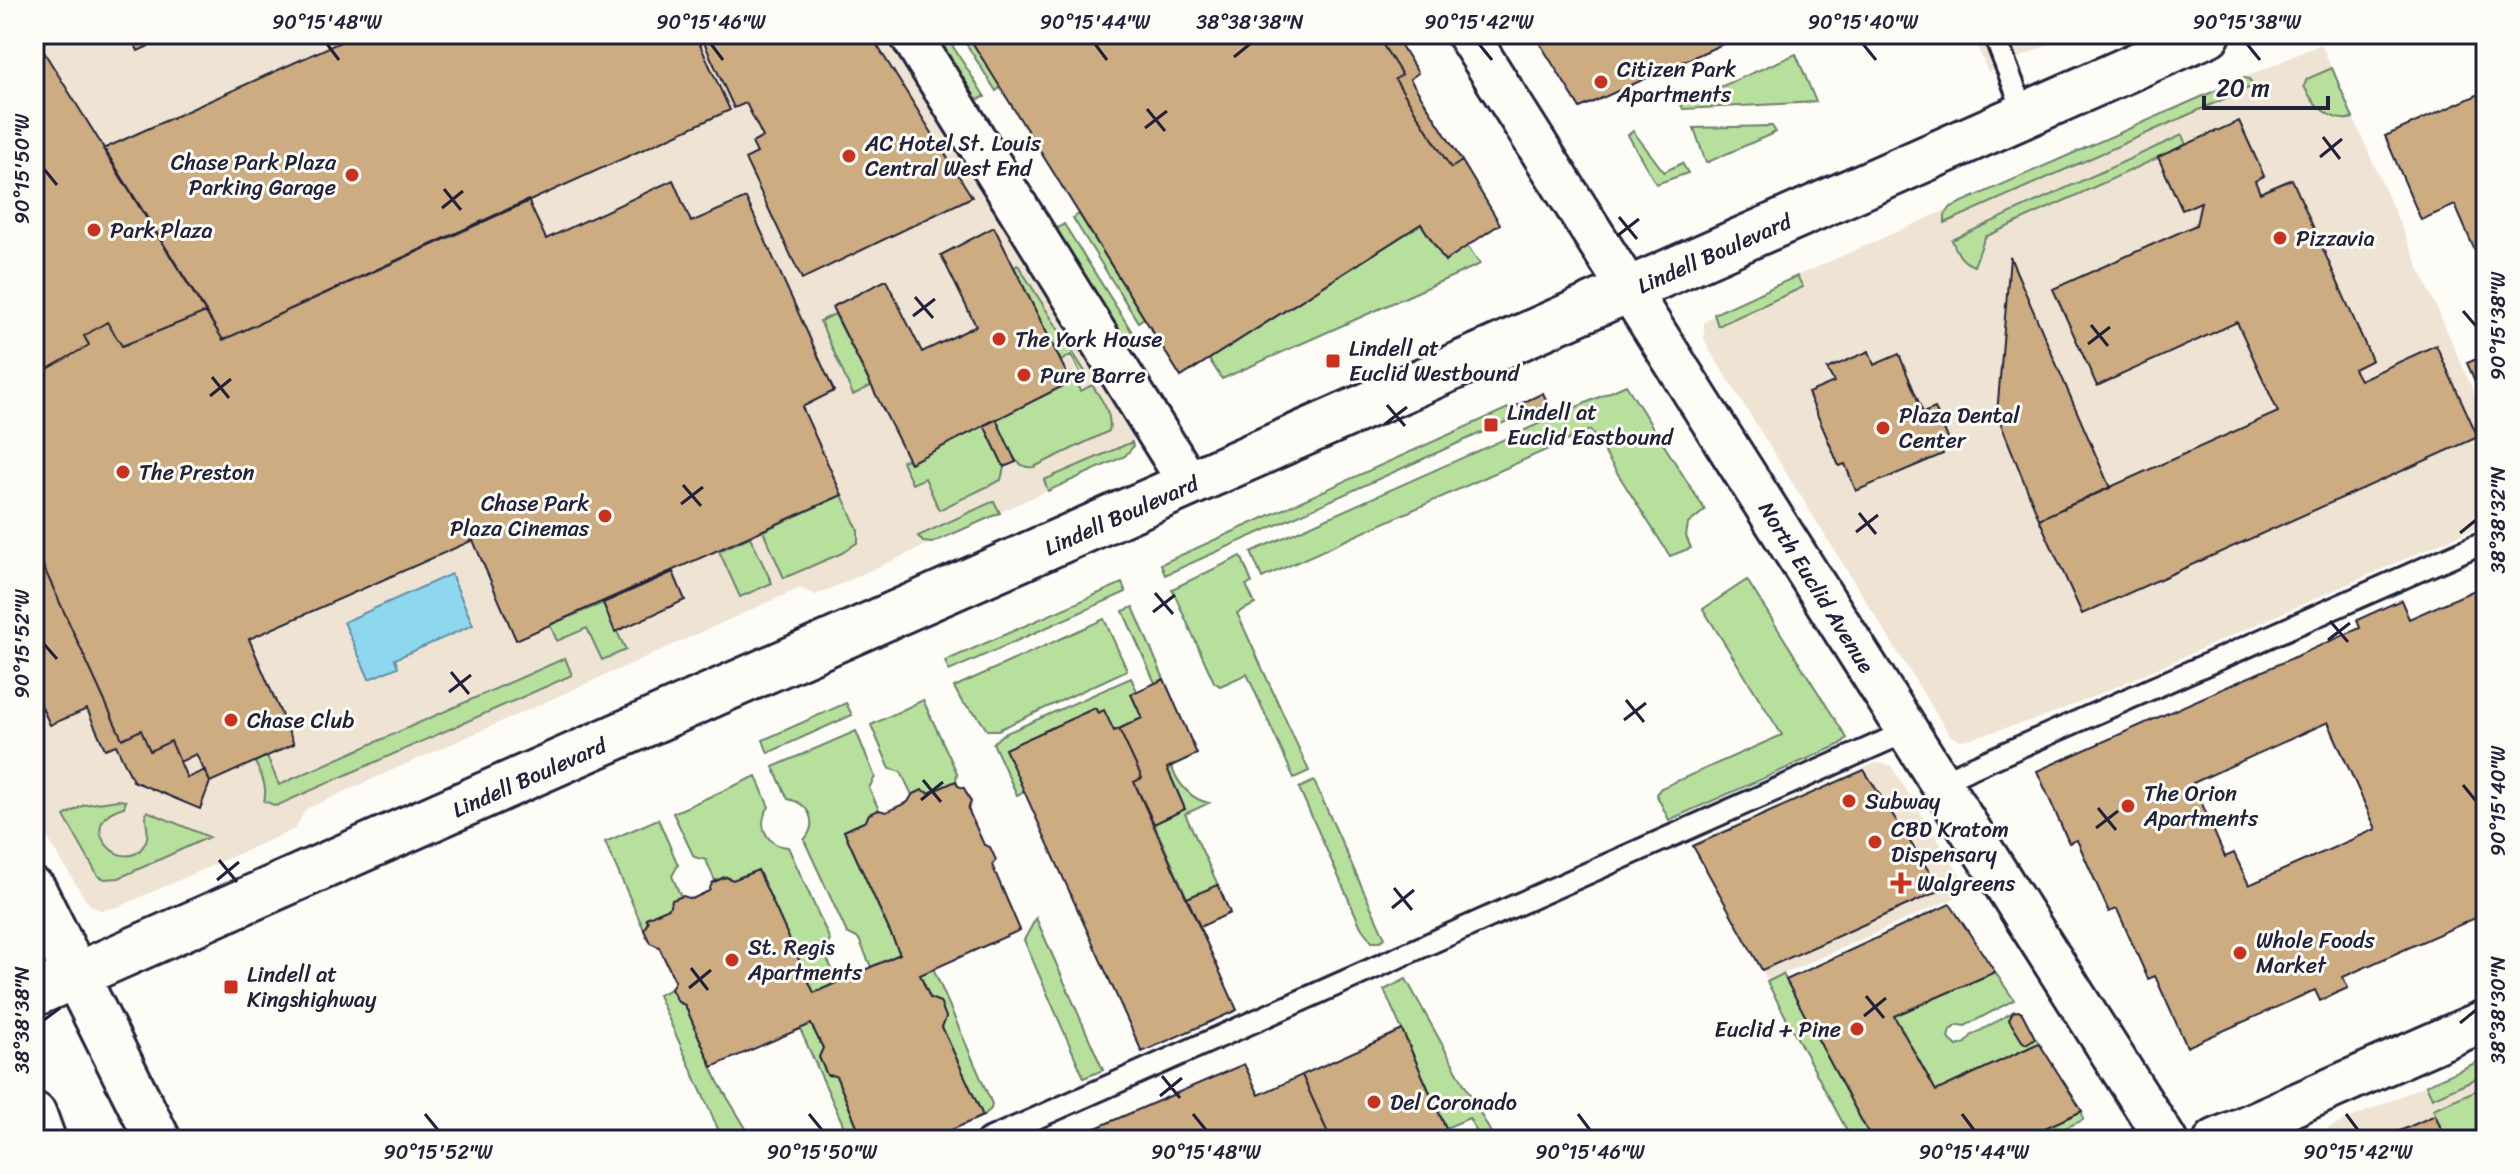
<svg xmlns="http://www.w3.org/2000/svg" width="2520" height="1174" viewBox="0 0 2520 1174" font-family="Sriracha,sans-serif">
<rect width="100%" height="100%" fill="#fdfcf7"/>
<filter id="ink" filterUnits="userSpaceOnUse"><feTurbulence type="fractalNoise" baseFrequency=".0125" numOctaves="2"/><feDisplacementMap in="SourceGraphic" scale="16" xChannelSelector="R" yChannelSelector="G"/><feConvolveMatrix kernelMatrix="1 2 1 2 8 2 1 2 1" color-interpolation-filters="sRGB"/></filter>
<g filter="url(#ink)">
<!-- built -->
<path fill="#efe4d4" d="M34,34H884L1128,421L1132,436L1133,447L1125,456L816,595L800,588L306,809L295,829L118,907L101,910L90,905L85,899L34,816Z
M1972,34H2072L1988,72Z
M2321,44L2486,420V523L2097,695L2043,717L1968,739L1960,740L1950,736L1709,349L1704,338V323L1720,310Z
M1876,763H1884L1891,766L1970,891L1768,981L1692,844Z
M2486,1058V1140H2302L2426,1085Z"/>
<!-- green -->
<path fill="#b7e09d" stroke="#6c816c" stroke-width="2" d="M932,34H945L985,97L979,99L972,97Z
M960,34H967L1001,87L996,91Z
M1796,54L1816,102L1683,109L1681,104Z
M2332,68L2353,118C2332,124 2312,104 2304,86L2307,79Z
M2244,78L2249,79L2253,86L1945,223V215L1951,207Z
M1772,126L1776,132L1706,163L1694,128Z
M1633,131L1664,172L1682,163L1688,173L1656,184L1628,135Z
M2182,135L2186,145L1985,237L1974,266C1960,261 1957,252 1952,240Z
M1079,214L1144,318L1138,322L1073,218Z
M1064,224L1139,343L1129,350L1058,237V228Z
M1421,224L1467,246L1480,264L1222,379L1209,359Z
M1018,265L1087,375L1083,378L1071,355L1061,361L1014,267Z
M1797,276L1803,287L1718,326L1714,314Z
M835,314L871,386L853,395L820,321Z
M1072,373L1081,391L1092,385C1101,399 1113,414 1109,431L1034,467C1012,471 1004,436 996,419L1071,382L1068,375Z
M1626,385L1705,510L1688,524L1686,536L1691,548L1670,556L1590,430L1262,578L1251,552Z
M1508,408L1514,418L1165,575L1161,564Z
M984,425L1004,467L1001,480L939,510L925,478L912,484L902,461L907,459L910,463Z
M1132,442L1133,447L1125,456L1048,491L1044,480Z
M842,495L858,530V542L842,553L784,578L763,531Z
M994,501L1000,513L932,543L923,542L918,536Z
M750,537L772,583L740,597L719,551Z
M1241,556L1252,583L1246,585L1255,604L1237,613L1309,771L1294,778L1247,674L1220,686L1214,682L1172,589Z
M1747,580L1847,738L1841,744L1669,820L1656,794L1661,788L1782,735L1703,609Z
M1122,583L1126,592L949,671L945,661Z
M603,603L626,650L602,660L587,628L557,641L550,625Z
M1133,607L1164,679L1155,683L1123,611Z
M1104,619L1127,670L998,730H987L977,715L962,702L954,687Z
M565,658L572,675L276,806L264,801C268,786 261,775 255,762L267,756L279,785Z
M1131,678L1137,691L1131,694L1142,718L1114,731L1095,708L1006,749L1024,791L1017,795L993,743L1002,735Z
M923,700L957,773L956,781L929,793L922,790L912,795L901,772L890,769L871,725Z
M846,703L852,715L768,753L763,740Z
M856,731L875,777L869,788L879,810L869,814L866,821L844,831L900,954L871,967L859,939L847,933L804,840C819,823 809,803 788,799L773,767Z
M1171,766C1178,783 1189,799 1209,803L1185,814L1218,885L1187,898L1154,824L1185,809L1167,768Z
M756,776L769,807C756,824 766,846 788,847L830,940L824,952L838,982L814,993L758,870L733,880L726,876L715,881L706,860L694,857L673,813Z
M1314,781L1385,938L1378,942H1372L1361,927L1299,788Z
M118,800L126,801L124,807C68,822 127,883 146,841C151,830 143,822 147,811L209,837L119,878L105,879L98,876L64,816L84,805Z
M658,819L678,865L672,876L681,897L672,900L669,908L646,918L648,922L644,930L605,842Z
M1036,918L1103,1070L1084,1078L1024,940Z
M933,968L992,1104L991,1109L983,1116L942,1027L946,1017L940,1002L930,998L920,975Z
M1995,972L2014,1000L1965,1026L1958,1025L1950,1030L1948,1038L1957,1046L1966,1043L1971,1036L2013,1012L2009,1020L2026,1043L2035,1038L2039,1043L1936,1091L1894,1016Z
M1783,974L1872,1140H1852L1767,982Z
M1406,979L1495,1140H1481L1469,1118L1446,1128L1384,990Z
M671,989L678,1002L685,1005L718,1082L753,1140H723L658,995Z
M811,1024L823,1048L819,1058L827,1074L836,1076L863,1140H850L800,1029Z
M2486,1058V1074L2432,1098L2426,1085Z
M2486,1086V1140H2446L2433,1109Z
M2082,1111L2083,1120L2039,1140H2019Z"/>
<!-- water -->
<path fill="#8dd8ee" stroke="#628fa6" stroke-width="2" d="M451,574L473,625L395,659L398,667L369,679L344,622Z"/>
<!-- building -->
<path fill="#cdac81" stroke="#22223b" stroke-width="2" fill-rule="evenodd" d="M130,34H175L138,51Z
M358,34H695L730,110L223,340L103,149Z
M700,34H870L972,197L802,279L745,159L757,153L752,143L763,137L746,103L734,108Z
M967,34H1376L1402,75L1395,79L1451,168L1462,161L1500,224L1445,261L1421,224L1181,377Z
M1376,34H1394L1418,73L1410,79L1462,161L1451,168L1395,79L1402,75Z
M1534,34H1745L1580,108Z
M34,36L206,312L122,346L107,322L84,336L89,345L34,377Z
M2486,91V276L2455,205L2421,220L2385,136Z
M2239,121L2264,176L2255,181L2260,193L2292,179L2372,360L2354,369L2360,380L2436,345L2478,437L2082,614L2039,519L2278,412L2237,322L2097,386L2053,289L2196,225L2201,202L2182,210L2158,157Z
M673,180L691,222L746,198L834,391L802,407L842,495L516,640L473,540L249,639L294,744L210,782L196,754L180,762L171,741L150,751L141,730L122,739L34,546V377L89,345L84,336L107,322L122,346L206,312L223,340L528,200L546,239Z
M994,227L1071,382L910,463L832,307L886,280L922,352L976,326L941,255Z
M2010,257L2110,488L2039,519L1997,414Z
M1869,351L1874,365L1899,354L1923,413L1935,408L1950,443L1939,447L1943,454L1856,491L1845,464L1839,466L1808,393L1834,382L1827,369Z
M2486,355V406L2467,363Z
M1543,393L1548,404L1523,416L1518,405Z
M996,419L1016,462L1004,467L984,425Z
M34,546L122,739L141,730L150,751L171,741L187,778L205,770L210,782L200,809L133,781L116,745L105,749L87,709L50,725L34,690Z
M673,572L685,600L615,632L603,603Z
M2486,585V926L2479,929L2475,918L2343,977L2348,988L2334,994L2320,1001L2315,990L2187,1047L2155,976L2148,979L2117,909L2109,912L2077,840L2069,843L2037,771L2360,628L2357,620L2401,600L2409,619ZM2328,722L2376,829L2249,885L2234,853L2225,857L2193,783Z
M1164,679L1197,754L1167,768L1185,809L1154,824L1134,782L1142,778L1119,729L1142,718L1131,694Z
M1095,708L1098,713L1104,710L1114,731L1119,729L1142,778L1134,782L1237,1010L1142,1052L1005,749Z
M1864,770L1941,890L1762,970L1693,846Z
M956,781L958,786L964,788L971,802L968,809L984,845L990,847L996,860L992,865L1020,930L920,975L930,998L940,1002L946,1017L942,1027L983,1116L929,1140H863L836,1076L827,1075L819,1057L823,1048L811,1024L712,1067L685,1005L678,1002L671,989L675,981L659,947L650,943L644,930L648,922L646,918L669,908L672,900L683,896L692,899L709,891L712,883L725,877L733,880L758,870L814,993L838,982L900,954L844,831L866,821L869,814L879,810L886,812L908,802L912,795L922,790L929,793Z
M1218,885L1230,913L1200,927L1187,898Z
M1950,904L1995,972L1894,1016L1936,1091L2039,1043L2082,1111L2019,1140H1872L1786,980Z
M2018,1011L2022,1013L2035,1038L2026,1044L2022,1041L2009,1020L2013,1012Z
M1402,1030L1451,1140H1331L1302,1075Z
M1244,1064L1259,1095L1302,1075L1331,1140H1068Z
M2435,1115L2446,1140H2380Z"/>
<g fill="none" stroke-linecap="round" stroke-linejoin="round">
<!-- service casing -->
<g stroke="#22223b" stroke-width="26">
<path id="service" d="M1994,34L2025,115
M1940,782L2486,541
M987,1140L1908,731"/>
</g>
<!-- minor casing -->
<g stroke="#22223b" stroke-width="46">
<path id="minor" d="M910,34L1190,485
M1467,34L2166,1140
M2215,1140L2486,1020"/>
</g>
<!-- secondary casing -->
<g stroke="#22223b" stroke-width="50">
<path id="secondary" d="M34,994L2208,34"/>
</g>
<!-- primary casing -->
<g stroke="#22223b" stroke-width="50">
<path id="primary" d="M34,891L158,1140
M34,1115L43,1140"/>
</g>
<!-- service -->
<use href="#service" stroke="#fdfcf7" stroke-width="20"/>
<!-- minor -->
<use href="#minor" stroke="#fdfcf7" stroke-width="40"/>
<!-- secondary -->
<use href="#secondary" stroke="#fdfcf7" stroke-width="44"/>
<!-- primary -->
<use href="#primary" stroke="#fdfcf7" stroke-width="44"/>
</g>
</g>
<!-- ticks -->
<path fill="none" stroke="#22223b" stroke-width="3" d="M327,44L339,60M711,44L723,60M1095,44L1107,60M1479,44L1492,60M1863,44L1876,60M2247,44L2260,60M1234,57L1250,44M1147,109L1165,131M1145,128L1167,111M2323,137L2340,159M2320,157L2342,139M44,169L57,185M444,189L461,210M442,208L463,191M1619,217L1637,239M1617,236L1639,219M915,297L933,318M2463,311L2476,326M913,316L935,299M2091,325L2108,346M2088,344L2110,327M212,377L229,398M210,396L231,379M1387,405L1405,426M1385,424L1407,407M683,485L701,506M681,504L703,487M1859,513L1876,534M1856,532L1878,515M2460,533L2476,520M1155,593L1173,614M1153,612L1175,595M2330,621L2348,642M2328,640L2350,623M44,644L57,659M451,672L469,694M449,692L471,675M1626,700L1644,722M1624,720L1646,703M923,780L941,802M2463,785L2476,801M921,800L943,782M2098,808L2116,830M2096,828L2118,811M219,860L237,882M217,880L239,862M1394,888L1412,910M1392,908L1414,890M691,968L708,990M689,988L711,970M1866,996L1884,1018M1864,1016L1886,998M44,1020L60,1008M2460,1023L2476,1010M1162,1076L1180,1098M1160,1096L1182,1078M425,1114L438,1130M809,1114L822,1130M1193,1114L1206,1130M1578,1114L1590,1130M1962,1114L1974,1130M2346,1114L2358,1130"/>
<!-- markers -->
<g fill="#c8321e" stroke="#fdfcf7" stroke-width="3">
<circle cx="1601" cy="82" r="8"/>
<circle cx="849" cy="156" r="8"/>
<circle cx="352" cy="175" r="8"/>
<circle cx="94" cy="230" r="8"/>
<circle cx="2280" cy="238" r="8"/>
<circle cx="999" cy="339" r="8"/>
<rect x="1325" y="353" width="16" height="16" rx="4"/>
<circle cx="1024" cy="375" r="8"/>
<rect x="1483" y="417" width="16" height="16" rx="4"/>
<circle cx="1883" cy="428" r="8"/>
<circle cx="123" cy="472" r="8"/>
<circle cx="605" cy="516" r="8"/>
<circle cx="231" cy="720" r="8"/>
<circle cx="1849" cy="801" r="8"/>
<circle cx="2128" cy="806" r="8"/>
<circle cx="1875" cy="842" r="8"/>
<path d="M1897 871h8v8h8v8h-8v8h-8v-8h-8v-8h8z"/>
<circle cx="2240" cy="953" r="8"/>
<circle cx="732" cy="960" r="8"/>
<rect x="223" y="979" width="16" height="16" rx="4"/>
<circle cx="1857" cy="1029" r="8"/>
<circle cx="1374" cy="1102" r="8"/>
</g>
<g text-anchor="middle" stroke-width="6" stroke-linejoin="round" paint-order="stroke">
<!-- poi labels -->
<g font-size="22" fill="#22223b" stroke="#fdfcf7" text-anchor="start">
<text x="1617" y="77">Citizen Park<tspan x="1617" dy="25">Apartments</tspan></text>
<text x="865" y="151">AC Hotel St. Louis<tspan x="865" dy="25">Central West End</tspan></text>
<text x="336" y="170" text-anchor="end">Chase Park Plaza<tspan x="336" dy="25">Parking Garage</tspan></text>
<text x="110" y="238">Park Plaza</text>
<text x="2296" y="246">Pizzavia</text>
<text x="1015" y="347">The York House</text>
<text x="1349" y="356">Lindell at<tspan x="1349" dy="25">Euclid Westbound</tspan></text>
<text x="1040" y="383">Pure Barre</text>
<text x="1507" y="420">Lindell at<tspan x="1507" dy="25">Euclid Eastbound</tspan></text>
<text x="1899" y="423">Plaza Dental<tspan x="1899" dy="25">Center</tspan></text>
<text x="139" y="480">The Preston</text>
<text x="589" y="511" text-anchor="end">Chase Park<tspan x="589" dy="25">Plaza Cinemas</tspan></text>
<text x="247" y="728">Chase Club</text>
<text x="2144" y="801">The Orion<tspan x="2144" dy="25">Apartments</tspan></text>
<text x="1865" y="809">Subway</text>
<text x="1891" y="837">CBD Kratom<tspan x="1891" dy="25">Dispensary</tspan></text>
<text x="1917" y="891">Walgreens</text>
<text x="2256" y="948">Whole Foods<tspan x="2256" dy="25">Market</tspan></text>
<text x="748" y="955">St. Regis<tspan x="748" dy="25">Apartments</tspan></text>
<text x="247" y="982">Lindell at<tspan x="247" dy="25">Kingshighway</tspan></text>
<text x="1841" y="1037" text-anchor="end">Euclid + Pine</text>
<text x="1390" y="1110">Del Coronado</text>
</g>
<!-- street labels -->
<g font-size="22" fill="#22223b" stroke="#fdfcf7">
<text transform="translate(1714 253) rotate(-24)" y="8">Lindell Boulevard</text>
<text transform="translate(1121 515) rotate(-24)" y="8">Lindell Boulevard</text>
<text transform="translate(1817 587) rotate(58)" y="8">North Euclid Avenue</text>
<text transform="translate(529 777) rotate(-24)" y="8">Lindell Boulevard</text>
</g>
</g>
<!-- margin -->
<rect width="2520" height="1174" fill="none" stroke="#fdfcf7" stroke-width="88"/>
<!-- scale -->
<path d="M2204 96v12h124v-12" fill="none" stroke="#22223b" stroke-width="4"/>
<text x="2216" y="96" font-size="24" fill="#22223b" stroke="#fdfcf7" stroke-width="6" paint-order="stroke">20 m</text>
<rect x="44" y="44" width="2432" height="1086" fill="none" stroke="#22223b" stroke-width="3"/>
<g font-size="20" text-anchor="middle" fill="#22223b">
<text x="327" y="29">90°15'48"W</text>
<text x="711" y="29">90°15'46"W</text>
<text x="1095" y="29">90°15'44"W</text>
<text x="1250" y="29">38°38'38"N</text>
<text x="1479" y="29">90°15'42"W</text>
<text x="1863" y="29">90°15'40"W</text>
<text x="2247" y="29">90°15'38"W</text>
<text transform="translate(22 169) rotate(-90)" y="7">90°15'50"W</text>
<text transform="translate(2498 326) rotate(-90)" y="7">90°15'38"W</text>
<text transform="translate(2498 520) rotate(-90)" y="7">38°38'32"N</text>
<text transform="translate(22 644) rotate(-90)" y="7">90°15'52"W</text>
<text transform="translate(2498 801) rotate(-90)" y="7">90°15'40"W</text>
<text transform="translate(2498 1010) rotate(-90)" y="7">38°38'30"N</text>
<text transform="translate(22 1020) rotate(-90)" y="7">38°38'38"N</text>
<text x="438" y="1159">90°15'52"W</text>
<text x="822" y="1159">90°15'50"W</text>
<text x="1206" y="1159">90°15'48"W</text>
<text x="1590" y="1159">90°15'46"W</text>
<text x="1974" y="1159">90°15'44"W</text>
<text x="2358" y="1159">90°15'42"W</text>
</g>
</svg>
